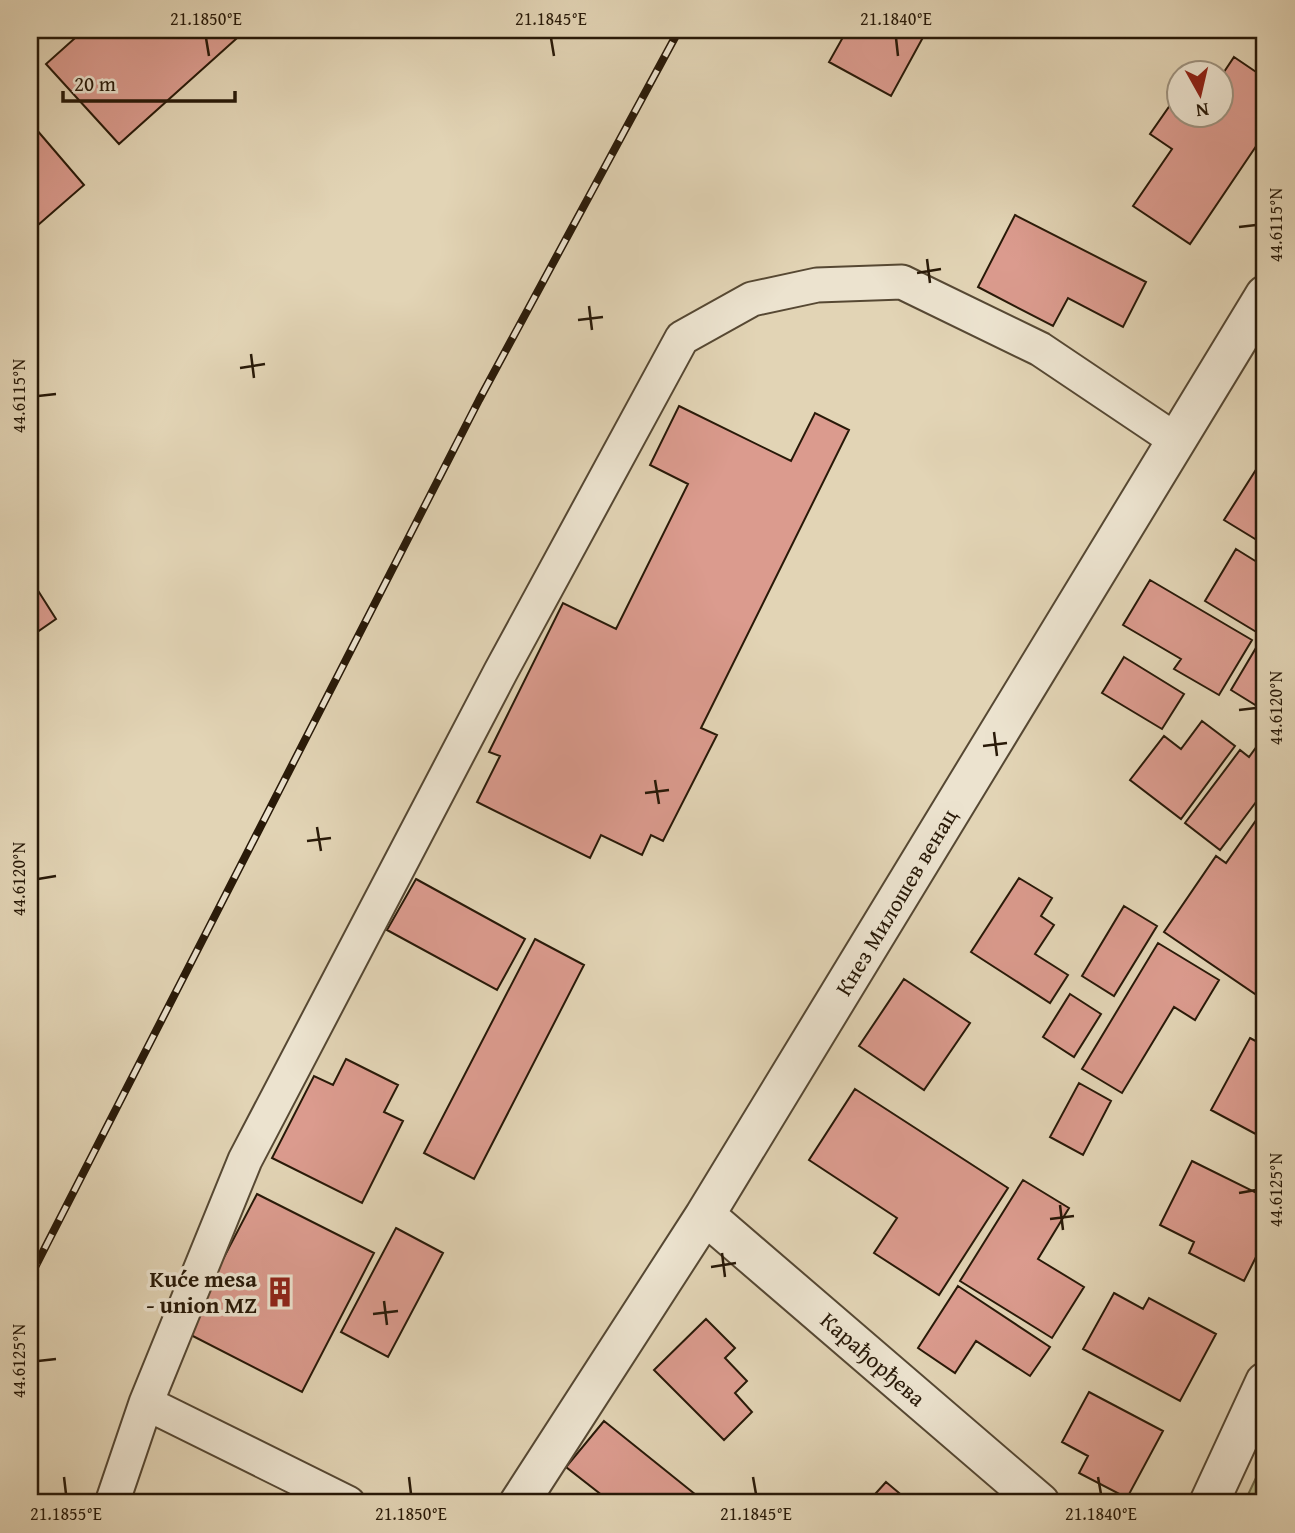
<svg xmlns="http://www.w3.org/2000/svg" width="1295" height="1533" viewBox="0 0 1295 1533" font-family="'Gentium Book Plus',serif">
<defs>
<pattern id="park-crowns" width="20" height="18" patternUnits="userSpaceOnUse" patternTransform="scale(1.75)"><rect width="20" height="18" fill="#b9bb8a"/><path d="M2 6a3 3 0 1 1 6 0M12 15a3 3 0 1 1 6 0" fill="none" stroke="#9fa076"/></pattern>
</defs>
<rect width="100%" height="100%" fill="#e2d4b5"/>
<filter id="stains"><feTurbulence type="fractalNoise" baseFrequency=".00286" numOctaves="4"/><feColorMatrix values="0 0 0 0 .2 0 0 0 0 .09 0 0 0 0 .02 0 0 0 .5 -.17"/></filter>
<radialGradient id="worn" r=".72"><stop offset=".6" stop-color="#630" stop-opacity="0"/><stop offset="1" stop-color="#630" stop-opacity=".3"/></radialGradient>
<!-- park -->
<path fill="url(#park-crowns)" stroke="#706a49" stroke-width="2" d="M1265,1459V1503H1244Z"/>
<!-- building -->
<path fill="#db9b8e" stroke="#281908" stroke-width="2" d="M84,30H246L119,144L46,64Z
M847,30H927L891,96L829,62Z
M1234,57L1265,78V133L1190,244L1133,206L1172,149L1150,134L1180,91V116H1222V75Z
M30,122L84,185L30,232Z
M1015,215L1146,282L1123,327L1068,298L1053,326L978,287Z
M679,406L791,461L815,413L849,430L701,728L717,735L663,841L651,835L642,855L601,835L590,858L477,802L500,756L489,752L563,603L616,629L688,484L650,465Z
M1259,465L1265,469V545L1224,520Z
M1236,549L1265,567V711L1231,690L1263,636L1205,601Z
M30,578L56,619L30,637Z
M1150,580L1252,640L1219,695L1174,669L1181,659L1123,625Z
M1124,657L1184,694L1162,729L1102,693Z
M1202,721L1235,746L1181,819L1130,780L1164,736L1181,749Z
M1265,735V790L1220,850L1185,823L1240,750L1249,757Z
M1264,809L1265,992L1261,998L1164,932L1216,856L1226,863Z
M1019,878L1052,898L1041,916L1054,925L1035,954L1068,975L1050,1003L971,952Z
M416,879L525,939L497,990L387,930Z
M1124,906L1157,926L1114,996L1082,976Z
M535,939L584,965L474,1179L424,1153Z
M1158,943L1219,980L1195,1020L1174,1007L1122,1093L1082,1069Z
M904,979L970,1023L924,1090L859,1046Z
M1070,994L1101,1014L1074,1057L1043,1037Z
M1250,1038L1265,1046V1139L1211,1110Z
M346,1059L398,1085L384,1112L403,1121L362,1203L272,1158L314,1076L333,1085Z
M1079,1083L1111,1101L1083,1155L1050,1137Z
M855,1089L1008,1188L939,1295L874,1253L897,1218L809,1160Z
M1192,1161L1265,1197V1239L1244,1281L1189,1253L1194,1242L1160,1225Z
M1023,1180L1069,1208L1038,1259L1084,1287L1052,1338L960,1281Z
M257,1194L374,1253L302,1392L185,1332Z
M396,1228L443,1253L388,1357L341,1332Z
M958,1286L1050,1347L1030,1376L976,1341L955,1373L918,1348Z
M1114,1293L1143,1309L1149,1298L1216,1334L1180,1401L1083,1349Z
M706,1319L735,1348L725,1358L747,1381L735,1393L752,1412L724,1440L654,1370Z
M1089,1392L1163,1431L1127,1498L1079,1473L1088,1456L1062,1442Z
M604,1421L706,1503H612L566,1467Z
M886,1482L911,1503H867Z"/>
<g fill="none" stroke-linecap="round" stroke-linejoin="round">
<!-- lane casing -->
<g stroke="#564833" stroke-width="37">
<path id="lane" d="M146,1403L348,1503
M112,1503L146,1403L245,1160L501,671L682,338L752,299L817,285L902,282L1040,349L1177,441"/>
</g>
<!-- street casing -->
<g stroke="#564833" stroke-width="42">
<path id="street" d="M705,1215L1040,1503
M519,1503L705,1215L1265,295
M1209,1503L1265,1382"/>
</g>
<!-- lane -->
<use href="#lane" stroke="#ece3cf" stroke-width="33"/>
<!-- street -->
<use href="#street" stroke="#ece3cf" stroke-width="38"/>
<!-- rail casing -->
<g stroke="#281908" stroke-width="8">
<path id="rail" d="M30,1277L479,400L679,30"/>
</g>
<!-- rail -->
<use href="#rail" stroke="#ece3cf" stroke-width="5" stroke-dasharray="16" stroke-linecap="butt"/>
</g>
<!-- ticks -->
<path fill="none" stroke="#281908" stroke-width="2.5" d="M206,38L209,56M551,38L554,56M896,38L898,56M1239,227L1256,225M927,259L930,283M917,273L941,269M589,306L592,330M578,320L603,317M251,354L254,378M240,368L265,364M38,396L56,394M1239,710L1256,708M994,732L997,756M983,746L1007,743M655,780L659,804M645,793L669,790M317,827L321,851M307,841L331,838M38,879L56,876M1239,1193L1256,1190M1060,1205L1063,1230M1050,1219L1074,1216M722,1253L725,1277M711,1267L736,1263M384,1301L387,1325M373,1314L398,1311M38,1361L56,1359M64,1477L66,1494M409,1477L411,1494M753,1477L756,1494M1098,1477L1101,1494"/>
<!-- icons -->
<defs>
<g id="building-bare" transform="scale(2.415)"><path d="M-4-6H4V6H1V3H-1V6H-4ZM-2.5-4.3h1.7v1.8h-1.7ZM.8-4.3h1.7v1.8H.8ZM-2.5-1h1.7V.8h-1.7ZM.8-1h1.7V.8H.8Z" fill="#8f2418" stroke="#ece3cf" stroke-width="2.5" paint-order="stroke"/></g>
</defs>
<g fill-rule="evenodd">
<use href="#building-bare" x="280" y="1292"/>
</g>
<g text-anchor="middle" stroke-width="7" stroke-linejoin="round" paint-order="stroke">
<!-- street labels -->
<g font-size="23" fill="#281908" stroke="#ece3cf">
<text transform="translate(896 902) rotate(-59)" y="8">Кнез Милошев венац</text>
<text transform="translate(873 1359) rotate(41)" y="8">Карађорђева</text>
</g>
<!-- poi labels -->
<g font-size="23" font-weight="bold" fill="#281908" stroke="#ece3cf" text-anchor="end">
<text x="257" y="1287">Kuće mesa<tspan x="257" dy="26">- union MZ</tspan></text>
</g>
</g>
<!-- margin -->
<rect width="1295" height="1533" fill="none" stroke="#e2d4b5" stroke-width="77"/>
<!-- north arrow -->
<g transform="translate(1200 94) rotate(172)"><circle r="33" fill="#ece3cf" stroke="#9e927f" stroke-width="2"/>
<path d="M0-5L12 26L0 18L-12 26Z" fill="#8f2418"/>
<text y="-10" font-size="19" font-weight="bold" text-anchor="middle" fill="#281908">N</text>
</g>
<!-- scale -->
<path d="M63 91v10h172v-10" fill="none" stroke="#281908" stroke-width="3.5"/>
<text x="74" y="91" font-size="21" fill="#281908" stroke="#ece3cf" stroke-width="5" paint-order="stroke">20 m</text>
<rect x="38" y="38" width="1218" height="1456" fill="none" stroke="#281908" stroke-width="2.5"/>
<g font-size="18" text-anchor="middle" fill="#281908">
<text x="206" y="25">21.1850°E</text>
<text x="551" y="25">21.1845°E</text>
<text x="896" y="25">21.1840°E</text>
<text transform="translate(1276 225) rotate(-90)" y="6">44.6115°N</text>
<text transform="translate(19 396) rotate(-90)" y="6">44.6115°N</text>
<text transform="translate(1276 708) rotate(-90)" y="6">44.6120°N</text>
<text transform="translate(19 879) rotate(-90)" y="6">44.6120°N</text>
<text transform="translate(1276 1190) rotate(-90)" y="6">44.6125°N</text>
<text transform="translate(19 1361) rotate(-90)" y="6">44.6125°N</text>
<text x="66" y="1520">21.1855°E</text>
<text x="411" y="1520">21.1850°E</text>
<text x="756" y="1520">21.1845°E</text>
<text x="1101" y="1520">21.1840°E</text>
</g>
<rect width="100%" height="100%" filter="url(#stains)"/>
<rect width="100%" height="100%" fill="url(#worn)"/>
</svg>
